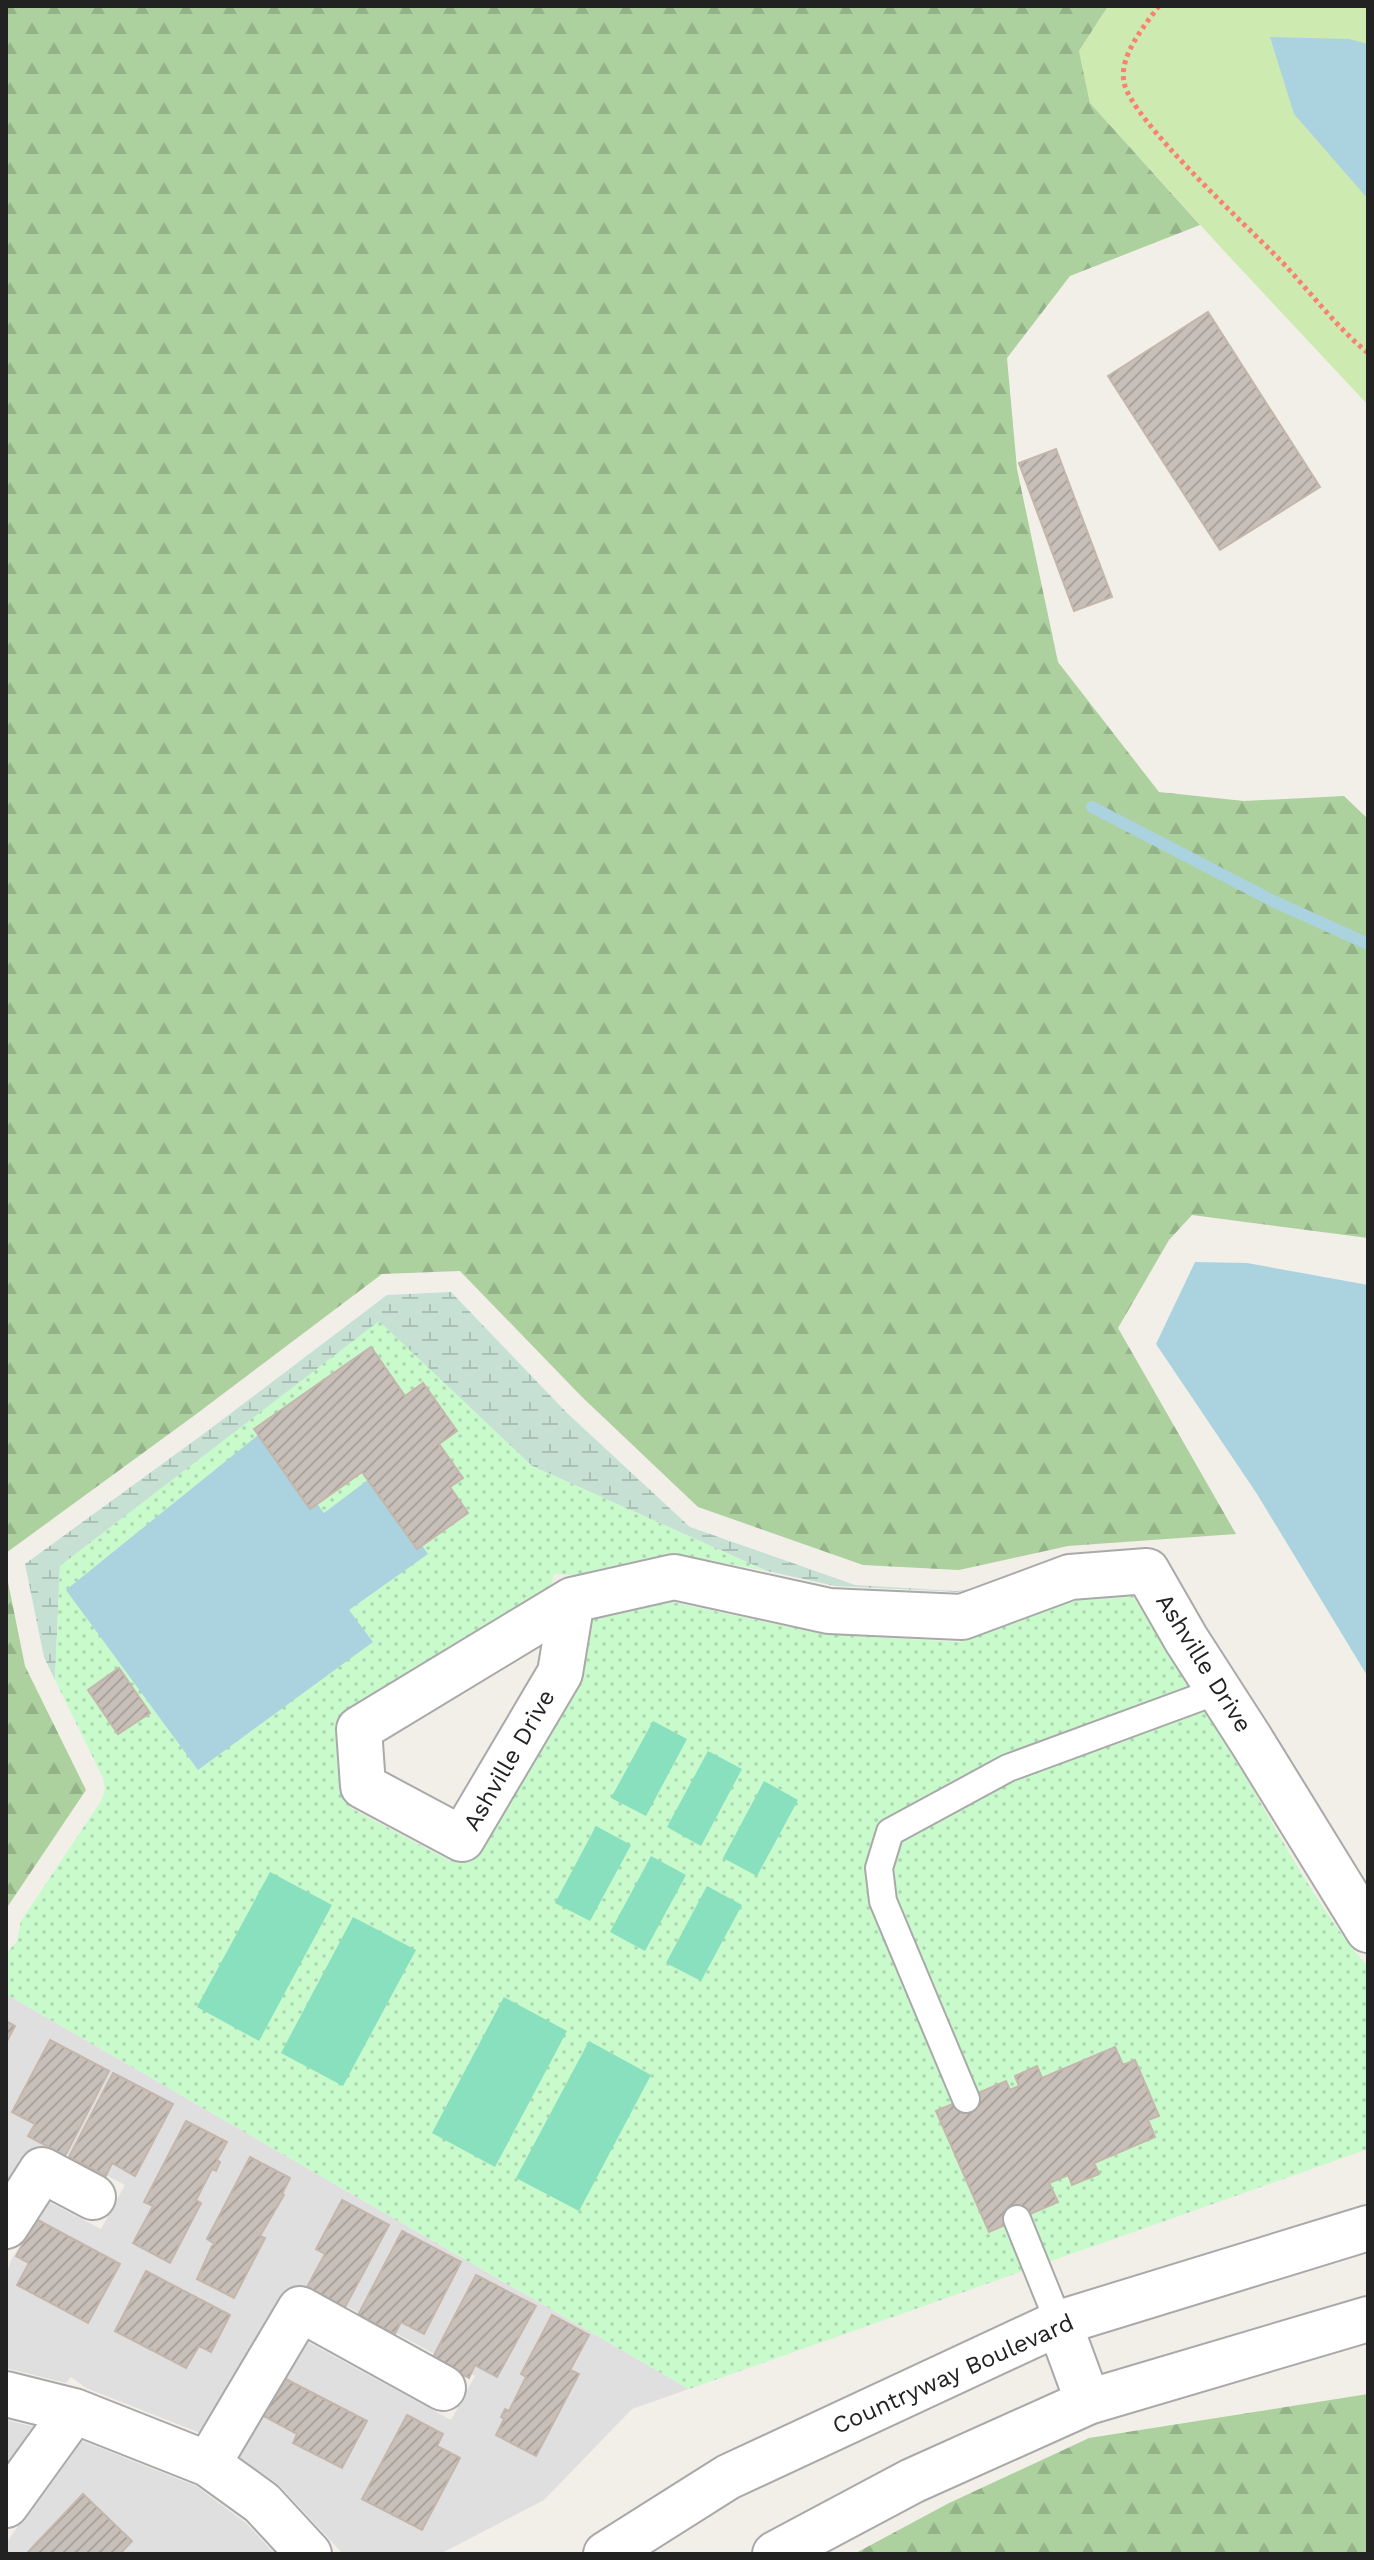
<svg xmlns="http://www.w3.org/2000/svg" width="1374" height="2560" viewBox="0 0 1374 2560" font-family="'Work Sans',sans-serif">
<defs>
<pattern id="forest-firs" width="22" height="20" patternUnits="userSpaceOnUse" patternTransform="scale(2)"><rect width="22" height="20" fill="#add19e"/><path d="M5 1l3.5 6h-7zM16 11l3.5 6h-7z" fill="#95b388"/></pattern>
<pattern id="wetland-marsh" width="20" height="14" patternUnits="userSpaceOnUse" patternTransform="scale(2)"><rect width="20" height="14" fill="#c6e0d4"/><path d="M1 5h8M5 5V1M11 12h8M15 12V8" fill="none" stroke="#aac0b6"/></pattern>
<pattern id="park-dots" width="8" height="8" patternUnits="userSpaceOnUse" patternTransform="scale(2)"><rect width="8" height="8" fill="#c8facc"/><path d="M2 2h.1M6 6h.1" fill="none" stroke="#acd6af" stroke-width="1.8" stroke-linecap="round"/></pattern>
<pattern id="building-hatch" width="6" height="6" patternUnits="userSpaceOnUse" patternTransform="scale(2)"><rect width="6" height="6" fill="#c7bfb8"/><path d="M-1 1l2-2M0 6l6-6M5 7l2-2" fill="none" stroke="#aba49e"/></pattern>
</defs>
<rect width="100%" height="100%" fill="#f2efe9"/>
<!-- residential -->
<path fill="#e0dfdf" d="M6,1994L689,2389L632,2409L544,2500L440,2554H343L279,2485L238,2456L306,2341L451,2420L475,2376L311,2287L281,2297L200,2433L86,2388L71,2377L66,2383L6,2368V2275L11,2260L49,2202L101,2229L125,2185L54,2148L24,2158L6,2185Z
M6,2420L35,2427L6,2467Z
M80,2440L196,2486L246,2523L275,2554H6V2543Z"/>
<!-- grass -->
<path fill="#cdebb0" d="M1108,6H1368V405L1224,251L1090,103L1079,51Z"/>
<!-- forest -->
<path fill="url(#forest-firs)" d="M6,6H1108L1079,51L1090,103L1200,225L1070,276L1007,358L1017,469L1058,662L1159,792L1244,801L1344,796L1368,819V1238L1192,1215L1169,1240L1118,1328L1236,1534L1068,1546L959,1570L863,1565L698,1507L582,1397L460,1271L382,1274L195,1415L6,1553Z
M6,1572L25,1666L86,1790L6,1909Z
M1368,2394V2554H854L949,2503L1089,2438Z"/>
<!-- wetland -->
<path fill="url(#wetland-marsh)" d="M451,1292L567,1413L690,1527L855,1585L956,1591L970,1589L961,1592L835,1586L767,1571L532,1466L379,1322L60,1566L55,1680L44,1657L25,1564L206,1432L387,1295Z"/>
<!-- park -->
<path fill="url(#park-dots)" d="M379,1321L532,1466L767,1571L672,1553L573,1575L554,1574L551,1586L349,1708L336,1734L340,1790L351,1808L450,1861L481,1851L579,1685L592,1620L672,1602L823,1634L960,1642L1072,1601L1133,1596C1169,1658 1209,1717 1246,1778C1284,1842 1319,1911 1368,1967V2149L689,2389L6,1994V1954L17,1941L21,1921L101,1801L105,1790L103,1778L55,1680L60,1566Z"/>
<!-- pitch -->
<path fill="#88e0be" d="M653,1721L687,1739L646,1816L611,1798Z
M708,1751L742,1769L701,1846L667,1827Z
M764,1781L798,1800L757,1876L723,1858Z
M596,1826L631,1845L590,1921L555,1903Z
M651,1856L686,1875L645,1951L610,1932Z
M270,1872L332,1905L259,2041L197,2007Z
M707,1886L742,1905L701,1981L666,1963Z
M353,1917L416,1950L343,2086L281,2053Z
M504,1997L567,2031L495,2167L432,2133Z
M589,2041L651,2075L579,2211L516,2178Z"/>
<!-- water -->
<path fill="#aad3df" d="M1270,37L1349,39L1368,44V199L1294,114Z
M1195,1262L1247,1263L1368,1285V1677L1257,1494L1156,1344Z
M263,1431L324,1513L373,1476L428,1554L349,1610L373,1642L198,1770L66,1590Z"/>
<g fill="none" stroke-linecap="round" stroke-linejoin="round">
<!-- stream -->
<path stroke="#aad3df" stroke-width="12" d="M1092,807L1271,900L1368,944"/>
</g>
<!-- building -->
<path fill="url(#building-hatch)" stroke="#c4b6ab" stroke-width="2" d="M1208,312L1320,487L1220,550L1108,376Z
M1056,449L1112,597L1074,611L1019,463Z
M371,1347L405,1396L423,1383L457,1431L439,1444L463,1478L450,1487L468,1513L417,1549L362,1472L310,1509L254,1429Z
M119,1668L150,1713L118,1734L88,1690Z
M6,2021L15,2026L6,2043Z
M50,2040L109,2071L65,2156L28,2136L35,2124L12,2112Z
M1115,2047L1123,2065L1135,2060L1159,2116L1148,2120L1155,2137L1094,2163L1099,2174L1072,2185L1068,2175L1049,2183L1058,2202L989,2232L936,2111L1006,2081L1010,2090L1019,2086L1015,2076L1037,2066L1042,2078Z
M113,2073L173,2104L135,2176L112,2163L106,2176L69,2157Z
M186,2121L227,2142L217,2160L220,2162L216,2171L212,2169L196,2200L201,2203L170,2263L133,2243L153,2206L144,2202Z
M250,2157L290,2178L282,2194L284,2195L260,2236L265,2238L234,2298L197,2279L212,2246L215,2244L207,2239Z
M342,2200L389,2225L344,2309L306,2289L325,2254L316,2249Z
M36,2219L120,2264L88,2323L17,2285L29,2263L16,2256Z
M402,2231L461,2262L424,2334L401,2322L395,2334L358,2315Z
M146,2271L230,2315L211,2352L199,2346L186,2368L115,2331Z
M476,2275L536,2306L497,2377L475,2365L469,2378L432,2359Z
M552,2315L589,2335L570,2370L579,2374L536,2456L496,2435L504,2419L501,2417L505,2409L509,2411L526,2377L521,2374Z
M282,2377L367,2421L342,2468L293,2443L297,2434L262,2415Z
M407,2415L443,2434L437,2446L460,2458L422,2530L362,2499Z
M83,2494L132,2541L120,2554L27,2553Z"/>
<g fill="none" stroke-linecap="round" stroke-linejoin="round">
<!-- service casing -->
<g stroke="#a9a9a9" stroke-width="30">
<path id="service" d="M966,2099L883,1901L879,1868L890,1832L1008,1768L1220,1690
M1017,2219L1059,2323"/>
</g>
<!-- minor casing -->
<g stroke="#a9a9a9" stroke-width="48">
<path id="minor" d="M572,1600L560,1673L462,1839L363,1786L359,1729L572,1600L674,1577L829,1611L962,1617L1070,1577L1147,1571L1186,1639L1251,1740L1368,1930
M6,2226L42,2170L93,2197
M6,2394L74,2411L208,2464L262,2503L309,2554
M208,2464L300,2309L443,2388
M6,2505L74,2411"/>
</g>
<!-- tertiary casing -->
<g stroke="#a9a9a9" stroke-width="48">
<path id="tertiary" d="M1059,2323L1088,2402
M606,2554L728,2477L1059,2323L1368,2228
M775,2554L912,2481L1088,2402L1368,2319"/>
</g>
<!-- path -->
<path stroke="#fa8072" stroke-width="5" stroke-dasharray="4 4" stroke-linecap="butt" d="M1159,6C1144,26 1119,56 1124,82C1130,119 1248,227 1280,260C1310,291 1335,326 1368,353"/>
<!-- service -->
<use href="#service" stroke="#fff" stroke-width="26"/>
<!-- minor -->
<use href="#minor" stroke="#fff" stroke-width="44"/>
<!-- tertiary -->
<use href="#tertiary" stroke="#fff" stroke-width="44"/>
</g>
<g text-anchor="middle" stroke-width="7" stroke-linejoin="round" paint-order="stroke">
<!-- street labels -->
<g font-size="24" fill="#222" stroke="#fff">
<text transform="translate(1204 1663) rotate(58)" y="8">Ashville Drive</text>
<text transform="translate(509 1760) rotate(-60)" y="8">Ashville Drive</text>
<text transform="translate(953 2374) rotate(-24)" y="8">Countryway Boulevard</text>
</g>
</g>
<!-- border -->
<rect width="1374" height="2560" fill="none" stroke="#222222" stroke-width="16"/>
</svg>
